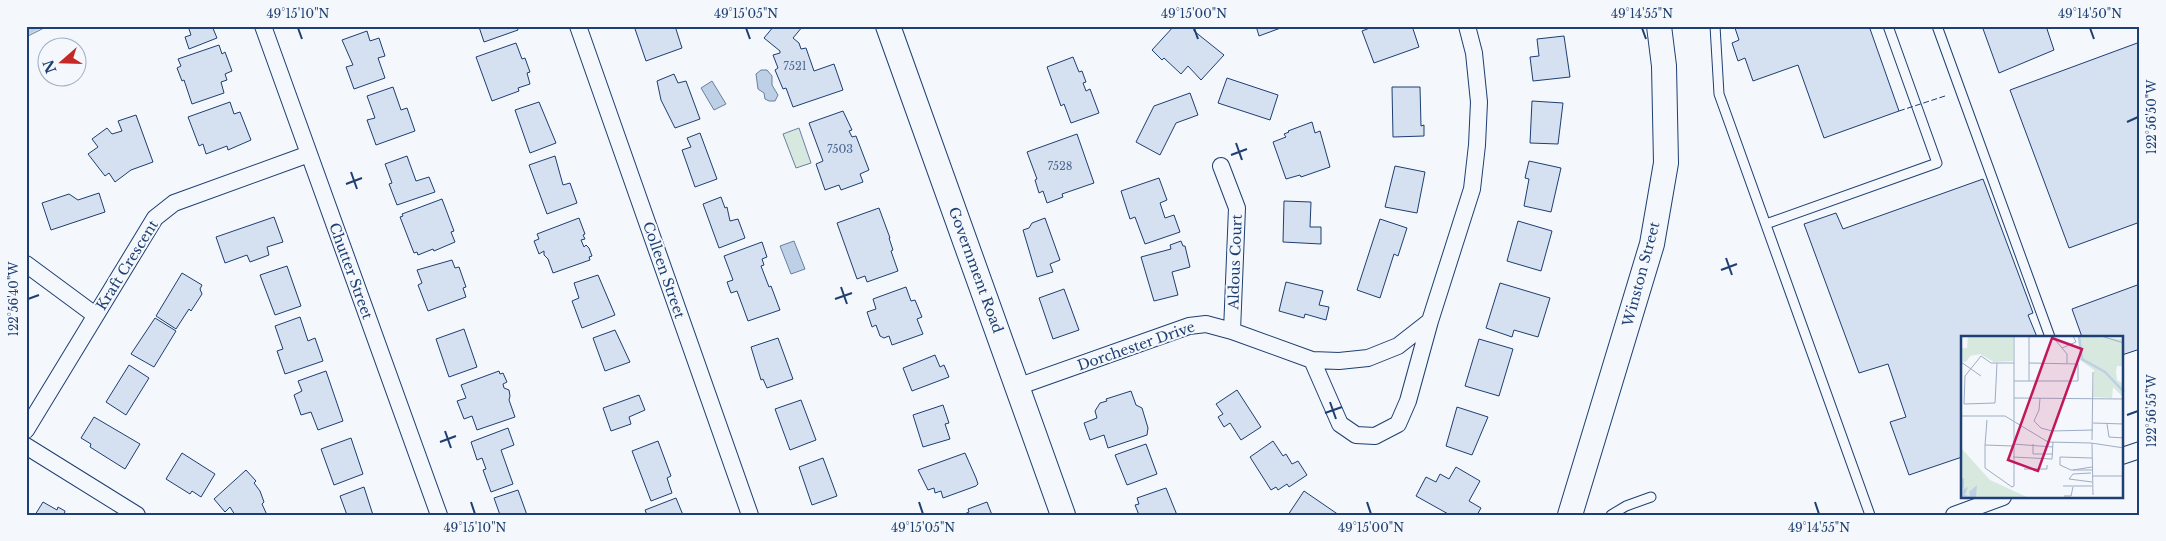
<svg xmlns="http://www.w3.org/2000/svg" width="2166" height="541" viewBox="0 0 2166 541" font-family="'Libre Baskerville',serif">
<rect width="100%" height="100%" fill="#f4f7fb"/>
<!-- green -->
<path fill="#d7e8df" stroke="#687fa3" d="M26,26H48L26,37Z
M799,128L811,163L796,168L783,134Z"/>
<!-- water -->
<path fill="#bed0e5" stroke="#687fa3" d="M761,70H767L772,76V85L778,95L775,101H769L765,99L764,93L758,89L756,74Z
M712,81L726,104L714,110L701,88Z
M794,241L805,269L791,274L780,246Z"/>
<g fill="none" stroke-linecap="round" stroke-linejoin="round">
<!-- stream -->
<path stroke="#bed0e5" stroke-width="5.5" d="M26,33L38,26"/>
</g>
<!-- building -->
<path fill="#d5e0f0" stroke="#1d3f73" d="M188,26H212L217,38L189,49L185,37L191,35Z
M517,26L518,30L484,42L479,27Z
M634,26H662V28L675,26L682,48L646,61Z
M774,26H803L793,38L799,43L801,49L806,48L814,71L834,64L843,90L793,107L786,88L783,89L775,70L778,68L773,55L780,53V51L764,38Z
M1174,26H1194V31L1224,55L1201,80L1188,66L1181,74L1164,58L1162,60L1152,50Z
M1256,26H1286L1259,36Z
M1375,26H1412L1419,47L1374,63L1362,31Z
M1738,26H1869L1899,111L1824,138L1798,65L1753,81L1745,58L1738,61L1732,43L1739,40L1735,28Z
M1982,26H2046L2054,50L1999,73Z
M367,31L370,41L379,38L385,56L378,58L385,78L354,89L346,67L353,65L342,40Z
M1564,36L1570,77L1533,81L1530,57L1539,56L1537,39Z
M2140,42V222L2069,248L2010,90Z
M516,43L522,59L525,58L530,72L527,73L530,84L518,88L519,91L492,101L476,57Z
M219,45L222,54L225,52L232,71L225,74L227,80L221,82L224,93L192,104L184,80L182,81L177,68L181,66L178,59Z
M1073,57L1079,72L1082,71L1086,82L1083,83L1086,91L1090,89L1099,113L1071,123L1064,104L1061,106L1047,67Z
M674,74L678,83L686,81L700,119L675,128L661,100L657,81Z
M1227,78L1278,95L1270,120L1218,103Z
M393,87L401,110L407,108L415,131L376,145L367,120L375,118L367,96Z
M1392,87H1420L1421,126L1424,125V136L1393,137Z
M1190,93L1198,115L1176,123L1160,155L1136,142L1154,106Z
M1532,101L1563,103L1558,144L1530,143Z
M230,102L234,114L240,112L251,140L228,150L227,146L206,154L203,144L199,146L188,117Z
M539,102L556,143L530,153L515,110Z
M843,111L852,130L849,131L852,137L856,136L869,170L860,174L863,182L841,190L839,185L825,190L816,164L823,161L809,123Z
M136,115L153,162L131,170L115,182L109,173L105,176L88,154L98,147L92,139L107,128L112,134L122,131L118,121Z
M1312,122L1315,133L1320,131L1330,167L1301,177L1300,175L1286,179L1273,142L1286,137L1284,134L1289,132L1288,131Z
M700,133L717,179L695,187L682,150L691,147L687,138Z
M1077,134L1094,183L1062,194L1063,197L1047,203L1043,191L1039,193L1035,180L1037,179L1027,152Z
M407,156L416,181L429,177L435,192L397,205L389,184L392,183L385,164Z
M555,156L563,185L570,183L577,203L547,214L529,165Z
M1529,161L1561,168L1551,212L1524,206L1529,179L1525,178Z
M1395,166L1425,172L1417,213L1385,207Z
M1159,178L1167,200L1160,203L1165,218L1174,215L1180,232L1145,244L1135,217L1130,219L1121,191Z
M1983,179L2033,313L2028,315L2037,337H1962V457L1909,475L1890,422L1906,417L1888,364L1859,373L1804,224L1836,213L1843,229Z
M99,193L105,212L51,230L42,203L69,194L78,200Z
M721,197L725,208L727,207L730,221L738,219L745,238L719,248L703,204Z
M442,199L454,231L451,232L455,242L434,251L433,249L418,255L417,252L414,253L400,217L403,216L402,214Z
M1284,201L1311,202L1310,227H1321V244L1283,242Z
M879,208L890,238H889L893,250L891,251L898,271L867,282L865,276L857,279L837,223Z
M274,217L283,242L267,247L269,255L250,262L247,255L225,263L216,237Z
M579,218L585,234L583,235L585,239L581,240L584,247L586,245L589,248L592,256L589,257L590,260L553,273L548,259L544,255V251L539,254L534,241L539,239L537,234Z
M1045,218L1060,260L1050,264L1053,272L1037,277L1023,230L1029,228L1032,223Z
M1380,219L1407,228L1398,256L1394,254L1380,298L1357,290Z
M1518,221L1552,231L1541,271L1507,261Z
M1181,241L1183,246H1185L1190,267L1172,272L1178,295L1154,301L1141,257L1171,249L1170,245Z
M762,242L767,257L762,259L764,265L761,266L769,287L771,286L780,310L748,321L737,291L731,293L727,282L733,280L724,256Z
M452,260L455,268L459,267L466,287L463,288L466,297L428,311L418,285L422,283L417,270Z
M287,266L301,306L275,315L260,275Z
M182,273L202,285L200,289L202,294L191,311L189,309L176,329L156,316Z
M598,275L615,315L582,328L572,301L579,298L574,283Z
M1286,282L1323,291L1319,305L1329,307L1326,320L1305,314L1304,318L1279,311Z
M1500,283L1550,298L1538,337L1514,330L1512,337L1486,328Z
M2140,284V349L2122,355V337H2082L2072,309Z
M906,287L911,301L915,300L922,317L917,319L923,334L892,345L889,336L884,338L880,336L876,325L872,327L867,312L876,309L873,299Z
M1064,289L1079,330L1053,339L1039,298Z
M300,317L308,341L315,338L323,361L285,374L277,351L283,349L275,326Z
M155,318L176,331L154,367L131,354Z
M464,329L477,367L449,377L436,339Z
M615,330L630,362L605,371L593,338Z
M778,338L793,379L767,388L763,379L761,380L751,347Z
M1479,339L1513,349L1499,396L1465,386Z
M935,355L940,367L944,365L949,377L912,391L903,368Z
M129,365L149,378L126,415L106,402Z
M326,371L343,421L318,430L311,412L301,415L294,395L302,391L298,381Z
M499,371L500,374L503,373L507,382L503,384L504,388L509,390L510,396L509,400L515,417L477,430L472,416L464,419L457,401L466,398L461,385Z
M1237,390L1261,427L1241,440L1230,423L1224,427L1218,417L1223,414L1216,404Z
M1131,391L1136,405L1142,408L1148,428L1147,435L1108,448L1104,435L1090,440L1084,423L1097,418L1095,411L1100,403L1107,401L1106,399Z
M639,395L645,410L629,417L631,424L611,431L603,408Z
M801,400L816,440L790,450L775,409Z
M943,405L949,423L945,424L950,439L923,447L913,415Z
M1457,407L1488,417L1472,455L1446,446Z
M94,417L140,444L125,469L90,447L91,444L81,438Z
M508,428L514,445L501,450L513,484L491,492L483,470L486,469L482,458L477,460L471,442Z
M351,438L363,474L334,485L321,449Z
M658,441L671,476L667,478L672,493L651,501L632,451Z
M1273,441L1283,456L1286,454L1292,464L1298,461L1307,475L1289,487L1287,484L1278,490L1276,487L1271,490L1250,457Z
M1146,444L1157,474L1127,485L1115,455Z
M182,453L215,474L201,497L192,491L190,494L166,479Z
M965,453L976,478L978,484L976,486L943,498L941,491L935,493L934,488L928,490L918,470Z
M823,458L837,496L812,505L799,467Z
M1456,467L1480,481L1469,501L1481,508L1477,515H1450L1416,496L1426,477L1436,482L1440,474L1449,479Z
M246,470L256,481L254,483L260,491L264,502L262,504L267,515H235L230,507L225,512L214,499Z
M364,487L373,515H347L340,496Z
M1166,488L1177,515H1139L1135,505L1139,504L1137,498Z
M518,490L527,515H500L494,498Z
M1304,491L1339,515H1288Z
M676,498L683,515H647L645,510Z
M43,502L57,510L58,507L65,511L64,515H35Z
M987,502L992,515H962L969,512L968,509Z"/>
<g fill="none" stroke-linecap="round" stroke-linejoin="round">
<!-- lane casing -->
<g stroke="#1d3f73" stroke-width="11">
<path id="lane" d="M1715,26L1719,94L1870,515
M1937,26L2050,337
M1766,224L1937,163L1888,26
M1611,515L1626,506L1651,497"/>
</g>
<!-- street casing -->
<g stroke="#1d3f73" stroke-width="18">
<path id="street" d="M263,26L439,515
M578,26L750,515
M1221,166L1237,208L1232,331
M26,264L95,315
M1312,360L1340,424L1356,435L1375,436L1398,424L1408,401L1430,321
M1017,387L1189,326L1206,324L1232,331L1312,360L1339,361L1368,358L1398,346L1430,321L1472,189L1477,145L1479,102L1474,53L1467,26
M26,430L155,218L174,203L309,154
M26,446L137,515
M2122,456L2140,450
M1954,515L2003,497"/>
</g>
<!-- secondary casing -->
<g stroke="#1d3f73" stroke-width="26">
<path id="secondary" d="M888,26L1063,515
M1570,515L1652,244L1666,163L1664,66L1659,26"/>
</g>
<!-- lane -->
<use href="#lane" stroke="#f4f7fb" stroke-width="9"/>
<!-- street -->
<use href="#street" stroke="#f4f7fb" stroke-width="16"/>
<!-- secondary -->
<use href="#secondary" stroke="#f4f7fb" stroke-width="24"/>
<!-- fence -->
<path stroke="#1d3f73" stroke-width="1" stroke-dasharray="6 2.5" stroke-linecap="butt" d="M1899,111L1945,96"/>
</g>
<!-- ticks -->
<path fill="none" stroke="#1d3f73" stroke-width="2" d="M298,28L302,39M746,28L750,39M1194,28L1198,39M1642,28L1646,39M2090,28L2094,39M2127,122L2138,117M1236,143L1242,160M1231,155L1247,149M351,172L357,189M346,184L362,178M1726,258L1732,275M1721,270L1737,264M841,287L847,304M28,299L39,295M835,299L852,293M1330,402L1336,419M1325,413L1342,407M2127,415L2138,411M445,431L451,448M440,442L456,436M471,502L475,514M919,502L923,514M1367,502L1371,514M1815,502L1819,514"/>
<g text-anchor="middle" stroke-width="4" stroke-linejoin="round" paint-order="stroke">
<!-- number labels -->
<g font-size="11" fill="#4b6792">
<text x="795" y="70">7521</text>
<text x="840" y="153">7503</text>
<text x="1060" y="170">7528</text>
</g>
<!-- street labels -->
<g font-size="14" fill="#1d3f73" stroke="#f4f7fb">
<text transform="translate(1235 262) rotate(-88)" y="5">Aldous Court</text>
<text transform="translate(127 265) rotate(-58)" y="5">Kraft Crescent</text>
<text transform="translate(664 270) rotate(71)" y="5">Colleen Street</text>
<text transform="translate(976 270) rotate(70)" y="5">Government Road</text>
<text transform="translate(351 271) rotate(70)" y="5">Chutter Street</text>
<text transform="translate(1641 274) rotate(-75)" y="5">Winston Street</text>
<text transform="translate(1136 346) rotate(-19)" y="5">Dorchester Drive</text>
</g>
</g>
<!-- overview -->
<g transform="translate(1961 336)">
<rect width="162" height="162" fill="#f4f7fb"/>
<path d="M7,0H52V25L33,26L19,18L9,20L5,26L0,25V12H6ZM117,0L162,3V30H156L155,35L156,44L162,48V61L152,51L151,62L132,61L133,34L119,24ZM0,112L29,144L68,162H0Z" fill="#d7e8df"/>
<path d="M3,142V152L1,154L7,151L4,159L9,160L8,156L16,149L15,161L26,162H0V143Z" fill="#bed0e5"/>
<path fill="none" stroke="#bed0e5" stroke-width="2.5" d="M118,0L121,23L144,36L163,56"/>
<path fill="none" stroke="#9eadc5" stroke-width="1" d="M91,0L106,18V27M140,0L163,7M101,12L115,6L112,0M0,26L20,40M36,27L34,67L3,68L4,40L20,20L30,27H53M53,45H117V28L68,27M68,45V0M53,62L163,63M79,62L78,74L73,85L80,92L91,95L132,94M0,80H44L87,106L130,107L163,112M132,87L163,88M146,88L148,101L163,102M131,104L132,36M131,107L132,159M52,108L92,111M72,108V118H92M24,109L26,84M52,110L24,109V132L51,151L53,150V0M52,121L91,123L92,106M63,133H86V129M112,134L131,131M131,134H110L99,129V121L131,122M130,137L112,138L108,143L131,146M132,140H163M102,150H131M103,160H110L112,151"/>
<path fill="#c2185b" fill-opacity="0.15" stroke="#c2185b" stroke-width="2.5" d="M91,2L121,13L77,135L47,124Z"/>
<rect width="162" height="162" fill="none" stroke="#1d3f73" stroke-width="2.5"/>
</g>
<!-- border -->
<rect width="2166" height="541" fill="none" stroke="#f4f7fb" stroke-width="55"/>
<!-- north arrow -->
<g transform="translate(62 62) rotate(250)"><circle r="24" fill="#f4f7fb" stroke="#9eadc5"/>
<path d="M0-4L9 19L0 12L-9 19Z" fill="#c62828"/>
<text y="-8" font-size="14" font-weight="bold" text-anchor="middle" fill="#1d3f73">N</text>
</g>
<rect x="28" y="28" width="2110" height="486" fill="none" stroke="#1d3f73" stroke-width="2"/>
<g font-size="12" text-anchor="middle" fill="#1d3f73">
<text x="298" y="18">49°15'10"N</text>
<text x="746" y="18">49°15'05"N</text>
<text x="1194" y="18">49°15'00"N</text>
<text x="1642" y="18">49°14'55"N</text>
<text x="2090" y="18">49°14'50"N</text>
<text transform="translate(2152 117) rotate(-90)" y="4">122°56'50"W</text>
<text transform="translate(14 299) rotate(-90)" y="4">122°56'40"W</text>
<text transform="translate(2152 411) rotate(-90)" y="4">122°56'55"W</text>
<text x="475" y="532">49°15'10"N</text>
<text x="923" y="532">49°15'05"N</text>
<text x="1371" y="532">49°15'00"N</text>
<text x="1819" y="532">49°14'55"N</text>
</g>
</svg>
